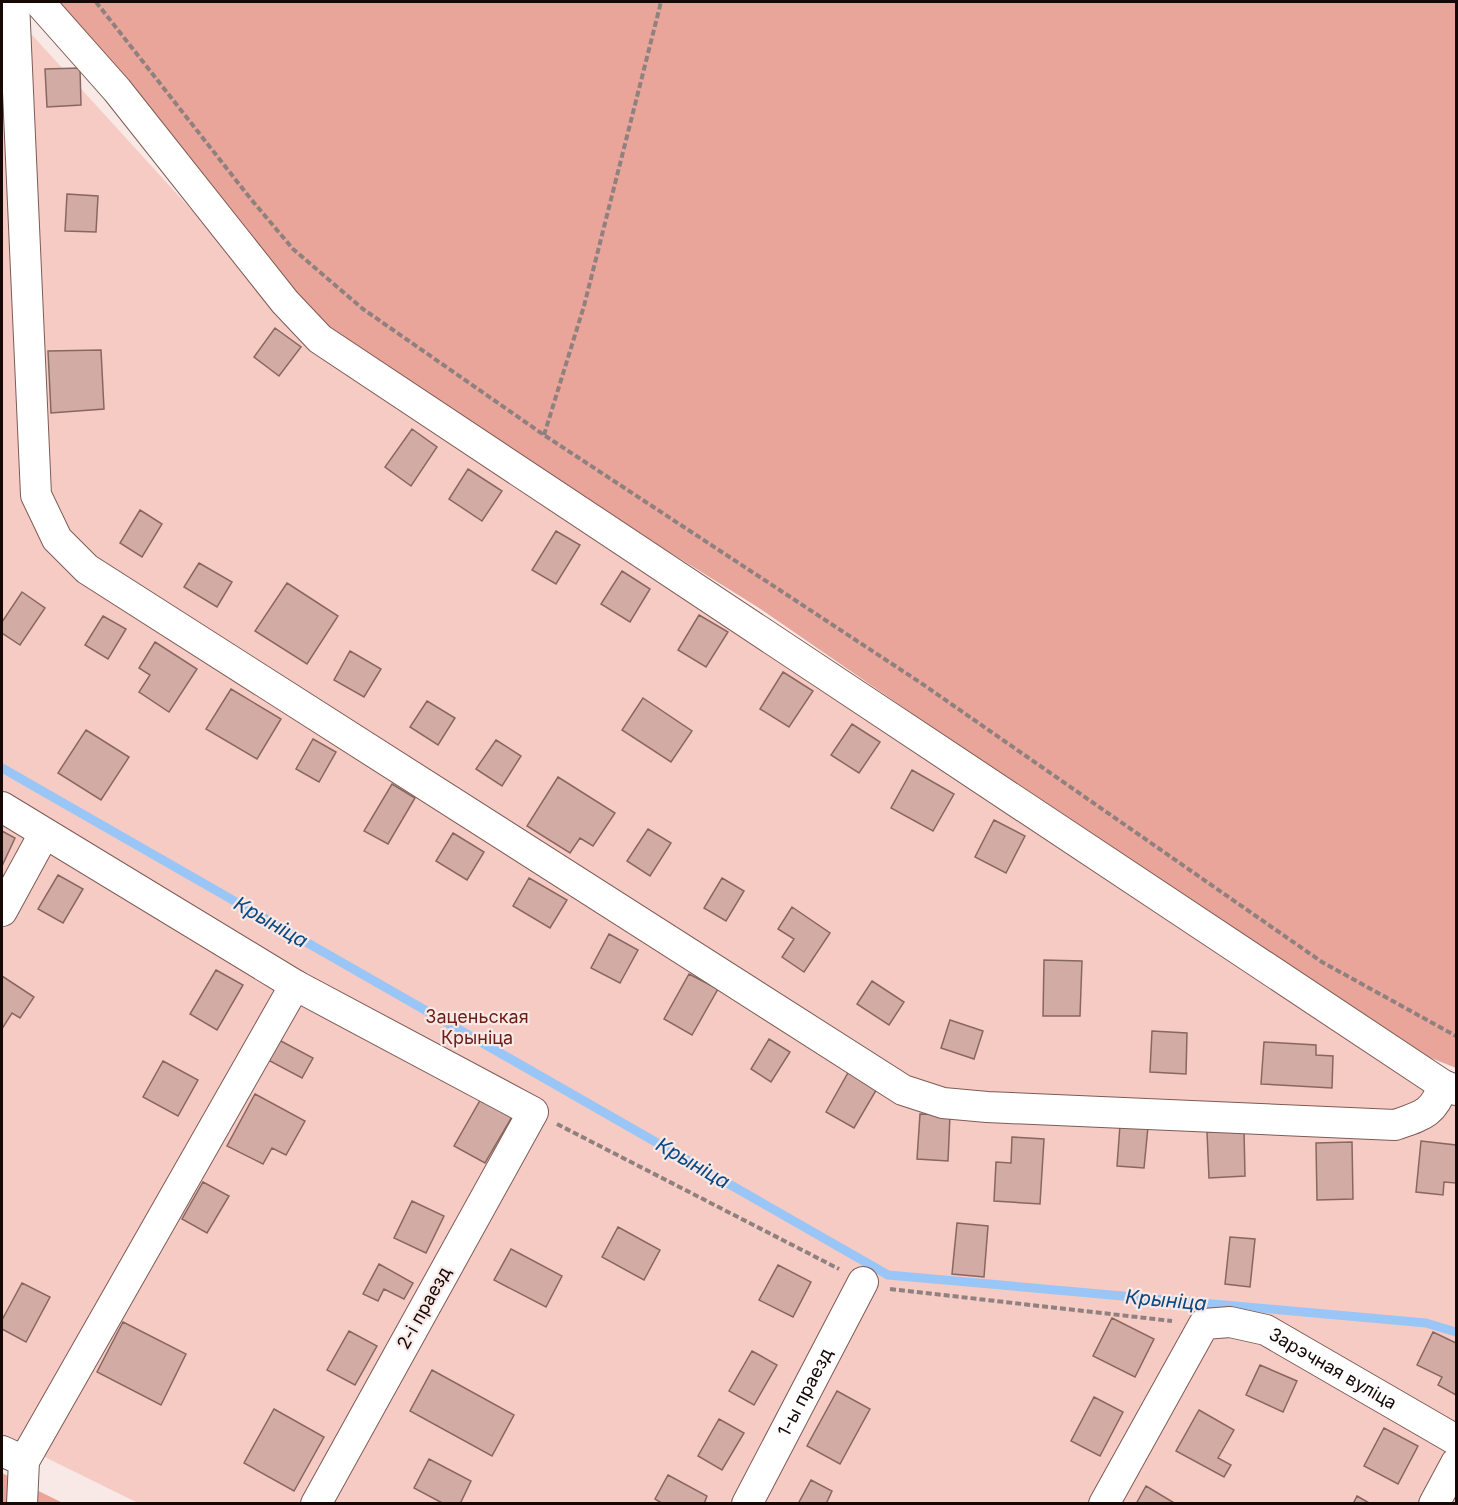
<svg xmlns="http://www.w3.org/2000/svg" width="1458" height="1505" viewBox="0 0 1458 1505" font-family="Inter,sans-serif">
<rect width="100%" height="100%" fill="#f9e9e6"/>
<!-- green -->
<path fill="#f6cbc3" d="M2,2L321,352L1456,1081V1503H138L2,1436Z"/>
<!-- forest -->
<path fill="#e9a599" d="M58,2H1456V1068L1421,1054L971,754L759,608L503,448L326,330Z
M2,1473L63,1503H2Z"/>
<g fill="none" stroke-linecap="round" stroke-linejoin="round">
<!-- stream -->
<path stroke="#9ac6f7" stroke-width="9" d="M2,768L888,1275L1426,1323L1456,1332"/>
</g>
<!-- building -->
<path fill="#d2aba5" stroke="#896761" stroke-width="1.5" d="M80,68L81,105L47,107L45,69Z
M67,194L98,196L96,232L65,231Z
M275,328L301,347L279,376L254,357Z
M101,350L104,409L51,413L48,351Z
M412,429L437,447L411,486L385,467Z
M468,469L502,491L482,521L449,499Z
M140,510L162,524L142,557L120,543Z
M556,531L580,545L556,584L532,570Z
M199,563L232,582L217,607L184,587Z
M622,571L650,589L630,622L601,604Z
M287,583L338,616L307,664L255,631Z
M22,592L45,608L20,645L2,633V622Z
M699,615L728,632L706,667L678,650Z
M103,616L126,629L108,659L85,645Z
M155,642L197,669L169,712L139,692L150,675L139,668Z
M350,651L381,669L364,697L334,680Z
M783,672L813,691L789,727L760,709Z
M231,689L281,719L257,759L206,729Z
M643,698L692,731L671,762L622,730Z
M427,701L455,718L438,745L410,727Z
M852,724L880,742L859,773L831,755Z
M86,730L129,757L101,800L58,773Z
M313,739L336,752L319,782L296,769Z
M496,740L521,756L502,786L476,769Z
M912,770L954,794L933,831L891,808Z
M558,777L615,813L593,846L580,838L570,853L527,826Z
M392,784L415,798L388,844L364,831Z
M994,820L1025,836L1006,873L975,857Z
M648,829L671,843L650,876L627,861Z
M2,831L15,838L2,866Z
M453,833L484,852L467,880L436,861Z
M58,875L83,889L63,923L38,909Z
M529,878L567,900L550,928L513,906Z
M722,878L744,891L726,921L704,908Z
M792,907L830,933L804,972L782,957L794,939L778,929Z
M609,934L638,950L620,983L591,968Z
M1044,960L1082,961L1080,1016H1043Z
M216,970L243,985L217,1030L190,1014Z
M689,974L718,989L692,1035L664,1019Z
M2,976L34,997L20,1018L12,1013L2,1029Z
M872,981L904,1002L889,1025L857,1004Z
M950,1020L983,1031L974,1059L941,1048Z
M1152,1031L1187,1033L1186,1074L1150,1072Z
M769,1039L790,1052L771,1082L751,1069Z
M279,1040L313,1058L302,1078L268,1060Z
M1264,1042L1316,1045V1055L1333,1056L1332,1088L1261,1084Z
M163,1061L198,1080L178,1116L143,1097Z
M849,1071L878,1087L854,1128L826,1112Z
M255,1094L305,1121L286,1155L272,1148L263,1164L227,1146Z
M482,1097L513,1115L485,1163L454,1146Z
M920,1114L950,1115L948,1161L917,1159Z
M1120,1125L1148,1127L1144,1168L1117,1166Z
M1244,1130L1245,1176L1209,1178L1207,1132Z
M1012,1137L1044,1139L1040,1204L994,1201L996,1162L1011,1163Z
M1421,1141L1456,1145V1183L1444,1182L1443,1195L1416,1192Z
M1352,1142L1353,1199L1317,1200L1316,1143Z
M203,1182L229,1196L207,1233L182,1219Z
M412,1201L444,1216L426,1253L394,1238Z
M957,1223L988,1226L984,1277L952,1274Z
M618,1227L660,1250L644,1280L602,1257Z
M1230,1237L1255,1239L1250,1287L1225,1284Z
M511,1249L562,1276L546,1307L494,1280Z
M379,1264L413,1283L404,1299L384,1289L378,1301L363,1294Z
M778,1265L811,1282L793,1317L759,1300Z
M22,1283L50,1297L26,1342L2,1329V1320Z
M1112,1318L1154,1339L1135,1377L1093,1356Z
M123,1322L186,1354L161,1405L97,1372Z
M349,1331L377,1346L355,1385L327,1370Z
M1433,1332L1456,1343V1395L1438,1385L1442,1377L1417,1365Z
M752,1351L777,1365L754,1405L729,1391Z
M1260,1365L1297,1381L1283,1412L1246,1395Z
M432,1370L514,1415L492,1456L410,1411Z
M837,1391L870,1409L840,1464L807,1446Z
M1094,1397L1123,1412L1100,1456L1071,1441Z
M274,1409L324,1437L294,1491L244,1463Z
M1199,1410L1234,1430L1218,1458L1231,1465L1224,1477L1176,1451Z
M719,1419L744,1433L722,1470L698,1456Z
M1384,1428L1418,1446L1398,1484L1364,1466Z
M429,1459L471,1481L460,1504H444L414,1488Z
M668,1475L707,1496L704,1504H663L655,1499Z
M811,1480L832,1491L826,1504H798Z
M1146,1486L1176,1504H1136Z
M1357,1496L1371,1504H1353Z"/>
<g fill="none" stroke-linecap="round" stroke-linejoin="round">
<!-- minor casing -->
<g stroke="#7d5b55" stroke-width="32">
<g id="minor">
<path d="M14,2L36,495L57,539L87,569L903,1090L943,1103L987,1107L1395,1125C1421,1116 1434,1114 1443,1085"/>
<path d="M39,2L117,90L285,302L320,339L1443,1085L1456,1090"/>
<path d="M2,807L295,985L533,1112L316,1504"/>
<path d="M2,911L44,834"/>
<path d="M2,1451L24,1461L22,1504"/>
<path d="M24,1461L295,985"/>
<path id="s1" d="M747,1504L863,1282"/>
<path id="s2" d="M1104,1504L1204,1324L1230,1322L1266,1330L1456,1440"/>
<path d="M1434,1504L1456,1463"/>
</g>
</g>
<!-- path -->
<path stroke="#8f817f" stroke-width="4" stroke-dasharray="6 3" stroke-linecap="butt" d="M96,2L250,198L293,249L363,309L544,435L921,683L1322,962L1456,1036
M544,435L584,306L661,2
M557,1124L839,1269
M890,1289L1172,1321"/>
<!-- minor -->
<use href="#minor" stroke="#fff" stroke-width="30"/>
</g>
<g text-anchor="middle" stroke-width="4.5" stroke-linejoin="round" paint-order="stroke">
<!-- park labels -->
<g font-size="18" fill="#6c1d15" stroke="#f9e9e6">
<text x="477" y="1023">Заценьская<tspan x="477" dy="21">Крыніца</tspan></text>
</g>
<!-- street labels -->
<g font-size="18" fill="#150807" stroke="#f9e9e6">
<text transform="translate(424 1308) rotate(-61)" y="6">2-і праезд</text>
<text dy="6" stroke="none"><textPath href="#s2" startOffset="346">Зарэчная вуліца</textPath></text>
<text dy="6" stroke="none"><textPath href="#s1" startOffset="126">1-ы праезд</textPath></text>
</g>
<!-- water labels -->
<g font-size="20" font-style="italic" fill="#094882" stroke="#f9e9e6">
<text transform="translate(271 922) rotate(30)" y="7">Крыніца</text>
<text transform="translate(693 1163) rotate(30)" y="7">Крыніца</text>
<text transform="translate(1166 1300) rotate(5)" y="7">Крыніца</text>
</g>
</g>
<!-- border -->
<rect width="1458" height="1505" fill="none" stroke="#150807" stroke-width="6"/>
</svg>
